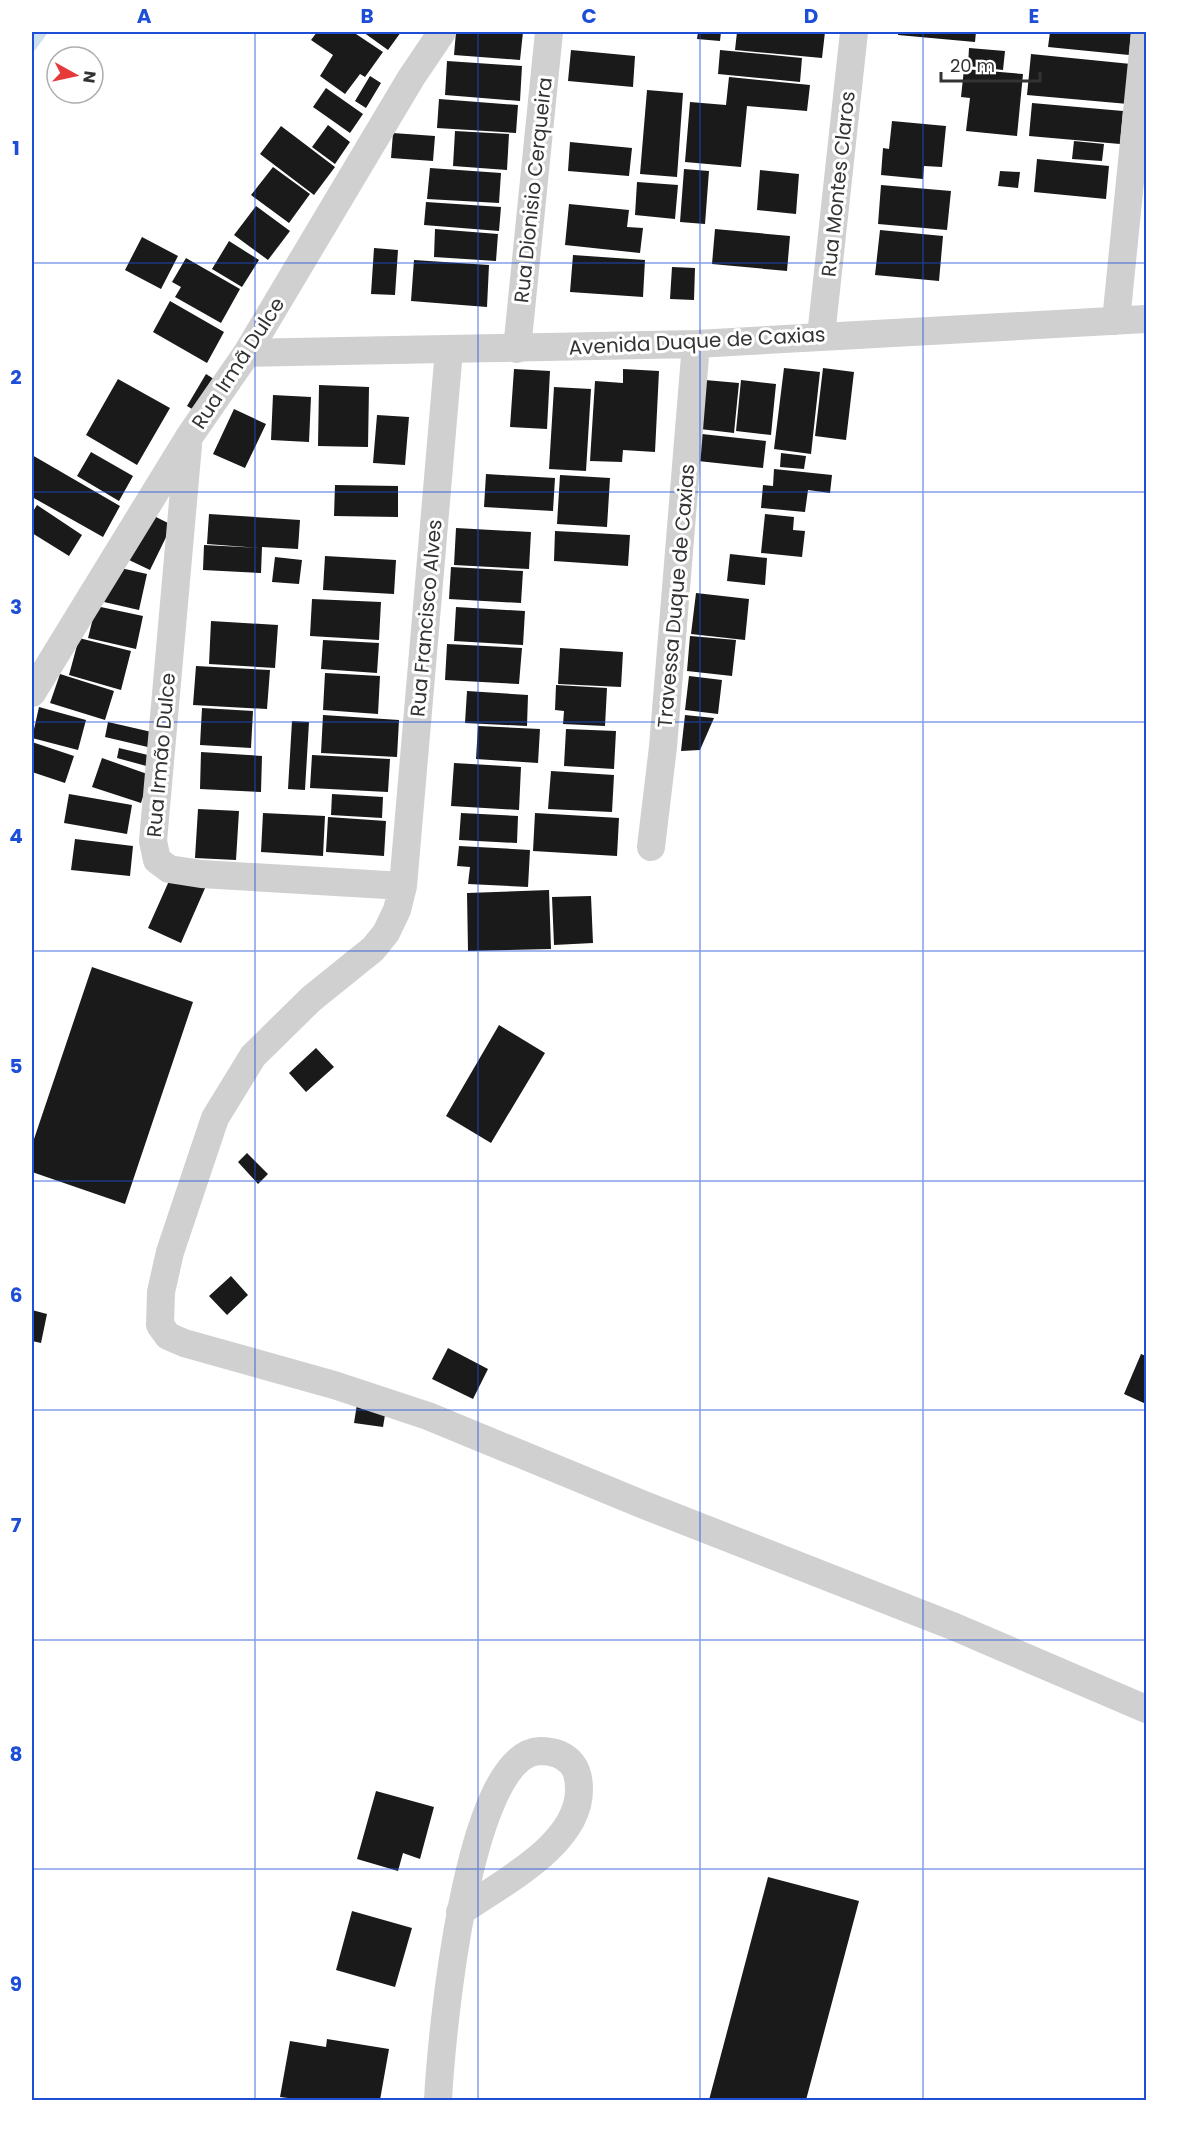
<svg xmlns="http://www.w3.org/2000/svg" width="1178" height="2132" viewBox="0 0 1178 2132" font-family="Poppins,sans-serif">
<rect width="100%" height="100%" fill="#fff"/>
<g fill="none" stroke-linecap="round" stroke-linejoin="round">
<!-- stream -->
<path stroke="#cfe0ee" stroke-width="10" d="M32,46L42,32"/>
</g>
<!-- building -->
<path fill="#1a1a1a" d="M317,32H353L383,52L365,77L360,74L345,94L320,76L333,55L311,40Z
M363,32H401L388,50Z
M456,32H523L520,60L454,55Z
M698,32H721L720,41L697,39Z
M737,32H825L822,58L735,50Z
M898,32H976L975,42L898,35Z
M1050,32H1131L1129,55L1048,47Z
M969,48L1005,51L1003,70L968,66Z
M571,50L635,56L633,87L568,81Z
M720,50L802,58L800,82L718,74Z
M1031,54L1131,64L1128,104L1027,95Z
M447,61L522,66L520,101L445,95Z
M964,69L1023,74L1017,136L966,131L970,98L961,97Z
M370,76L381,83L366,108L355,101Z
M729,77L810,85L807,111L747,106L741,167L685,162L690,102L726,105Z
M326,88L363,114L350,133L313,107Z
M647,90L683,93L677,177L640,174Z
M439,99L518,105L516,133L437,128Z
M1032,103L1123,111L1120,144L1029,136Z
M892,121L946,126L942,167L924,166L923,179L881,175L883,148L889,149Z
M328,125L350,142L335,164L312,147Z
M281,126L335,167L314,195L260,154Z
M455,131L509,134L507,170L453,166Z
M393,133L435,136L433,161L391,158Z
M1074,141L1104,144L1102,161L1072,159Z
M570,142L632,148L629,176L568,171Z
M1037,159L1109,166L1106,199L1034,192Z
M273,167L310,194L289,223L251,195Z
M430,168L501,173L499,203L427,199Z
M684,169L709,171L705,224L680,222Z
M760,170L799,174L796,214L757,210Z
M1000,171L1020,172L1018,188L998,186Z
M637,182L678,185L675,219L635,215Z
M881,185L951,191L947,230L878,224Z
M426,202L501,207L499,231L424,225Z
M569,204L629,210L627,227L643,228L640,253L565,245Z
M256,206L290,231L268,260L234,235Z
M435,229L498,234L496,261L434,257Z
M715,229L790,236L787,271L712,264Z
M880,230L943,236L939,281L875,275Z
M142,237L178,256L161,289L125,270Z
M229,241L259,260L242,287L212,269Z
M374,248L398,250L395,295L371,294Z
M573,255L645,260L643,297L570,292Z
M186,258L240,289L221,323L175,297L181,287L172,282Z
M414,260L489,265L487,307L411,301Z
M672,267L695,268L694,300L670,299Z
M170,301L224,332L207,363L153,332Z
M784,368L820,372L811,454L774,449Z
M823,368L854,372L846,440L815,436Z
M514,369L550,371L547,429L510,427Z
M623,369L659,371L655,452L623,450L622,462L590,461L595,381L623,383Z
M206,374L217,381L199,413L187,406Z
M118,379L170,408L137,465L86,435Z
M705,380L739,383L734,433L700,429Z
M741,380L776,384L771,435L736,431Z
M319,385L369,387L368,447L318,446Z
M554,387L591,389L586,471L549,469Z
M273,395L311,397L309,442L271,440Z
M234,409L266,424L245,468L213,454Z
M377,415L409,417L405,465L373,463Z
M702,434L766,441L763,468L698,461Z
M91,452L133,476L119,501L77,476Z
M781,453L806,456L804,469L780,467Z
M32,455L120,506L103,537L32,497Z
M774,469L832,475L830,493L808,490L805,512L761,508L763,485L773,486Z
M486,474L555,478L553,511L484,507Z
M560,475L610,478L607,527L557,524Z
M335,485L398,486V517L334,516Z
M37,505L82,535L69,556L32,533V513Z
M209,514L300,520L298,549L262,547L261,573L203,570L204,545L259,548L207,544Z
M765,514L794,517L793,530L805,531L802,557L761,553Z
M152,515L172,525L150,570L129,560Z
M456,528L531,532L529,569L454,565Z
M555,531L630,535L628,566L554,561Z
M730,554L767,558L765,585L727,581Z
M325,556L396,560L394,594L323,590Z
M275,557L302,560L299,584L272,582Z
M112,566L147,574L139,610L104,602Z
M451,567L523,571L521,603L449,599Z
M696,593L749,599L745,640L691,634Z
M312,599L381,602L379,640L310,636Z
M96,606L143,616L136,649L88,638Z
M456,607L525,611L523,645L454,641Z
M211,621L278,625L275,668L209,664Z
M690,636L736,640L732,676L687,671Z
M79,638L131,651L121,690L69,675Z
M323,640L379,643L377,673L321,669Z
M447,644L522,648L519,684L445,680Z
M560,648L623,652L621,687L558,684Z
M196,666L270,670L267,709L193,705Z
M325,673L380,676L378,714L323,710Z
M60,674L114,691L105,720L50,703Z
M689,676L722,680L718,714L685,710Z
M556,685L607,688L605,726L563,724L564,711L555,710Z
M467,691L528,695L527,726L465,723Z
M39,707L86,720L78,750L32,738Z
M202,708L253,711L251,748L200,745Z
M323,715L399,720L397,757L321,753Z
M685,715L714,718L700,750L681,751Z
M292,721L309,722L305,790L288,789Z
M108,722L156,733L152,748L105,737Z
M478,726L540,729L538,763L476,759Z
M566,729L616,731L614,769L564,766Z
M32,742L74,756L65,783L32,772Z
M119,748L152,756L150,767L117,758Z
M201,752L262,756L261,792L200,789Z
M312,755L390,759L388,792L310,788Z
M102,758L150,775L141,803L92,787Z
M454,763L521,767L519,810L451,806Z
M551,771L614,775L612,812L548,809Z
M69,794L132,805L127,834L64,823Z
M332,794L383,797L382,818L331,815Z
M198,809L239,811L236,860L195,858Z
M263,813L325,816L323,856L261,852Z
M461,813L518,816L517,843L459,840Z
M535,813L619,818L617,856L533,851Z
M328,817L386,821L384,856L326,852Z
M75,839L133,846L130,876L71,870Z
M459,846L530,850L528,887L468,884L470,867L457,866Z
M173,872L206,886L181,943L148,928Z
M549,890L551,949L468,951L467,893Z
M591,896L593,943L554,945L552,897Z
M92,967L193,1002L125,1204L32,1172V1145Z
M499,1025L545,1053L491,1143L446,1116Z
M316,1048L334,1067L306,1092L289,1073Z
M247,1153L268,1174L258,1184L238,1162Z
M231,1276L248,1295L227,1315L209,1296Z
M32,1310L47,1314L41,1343L32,1341Z
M448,1348L488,1369L473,1399L432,1379Z
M1141,1354L1146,1356V1404L1124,1394Z
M357,1404L386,1409L383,1427L354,1423Z
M376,1791L434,1807L420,1859L403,1853L398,1871L357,1859Z
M768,1877L859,1901L806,2100H709Z
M352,1911L412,1928L395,1987L336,1970Z
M327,2039L389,2049L380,2100H304L280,2097L290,2041L326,2047Z"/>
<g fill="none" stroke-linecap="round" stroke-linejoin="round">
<!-- street -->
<path stroke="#d0d0d0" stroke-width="28" d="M1116,321L1145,32
M821,336L854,32
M517,349L549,32
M449,350L403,886L397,910L386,933L373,949L311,999L253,1056L215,1118L170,1252L161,1292L160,1325L168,1336L184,1343L334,1385L428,1416L644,1505L955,1627L1146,1709
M247,353L696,344L1146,319
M188,445L153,841L157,860L169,869L201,874L403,886
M32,693L189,437L247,353L411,78L442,32
M651,847L663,747L696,344
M438,2100C441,2042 466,1753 540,1751C552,1751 564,1754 572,1764C578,1771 579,1780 579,1790C579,1845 500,1884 460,1912"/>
</g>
<!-- grid -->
<path fill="none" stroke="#1d4ed8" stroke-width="1.5" stroke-opacity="0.55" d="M255,32V2100M478,32V2100M700,32V2100M923,32V2100M32,263H1146M32,492H1146M32,722H1146M32,951H1146M32,1181H1146M32,1410H1146M32,1640H1146M32,1869H1146"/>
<g text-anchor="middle" stroke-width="6" stroke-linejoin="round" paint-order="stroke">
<!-- street labels -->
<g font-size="20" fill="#333" stroke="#fff">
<text transform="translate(838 184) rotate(-84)" y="7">Rua Montes Claros</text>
<text transform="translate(533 190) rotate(-84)" y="7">Rua Dionisio Cerqueira</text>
<text transform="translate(697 341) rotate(-3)" y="7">Avenida Duque de Caxias</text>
<text transform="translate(238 363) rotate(-57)" y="7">Rua Irmã Dulce</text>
<text transform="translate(676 596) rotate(-85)" y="7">Travessa Duque de Caxias</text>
<text transform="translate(426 618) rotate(-85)" y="7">Rua Francisco Alves</text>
<text transform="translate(161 755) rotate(-85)" y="7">Rua Irmão Dulce</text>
</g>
</g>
<!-- border -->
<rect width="1178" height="2132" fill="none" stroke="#ffffff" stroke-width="66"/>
<!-- north arrow -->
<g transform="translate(75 75) rotate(98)"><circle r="28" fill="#ffffff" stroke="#adadad" stroke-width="1.5"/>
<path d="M0-4.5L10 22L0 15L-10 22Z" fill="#e6393a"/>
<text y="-9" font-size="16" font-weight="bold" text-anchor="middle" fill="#333333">N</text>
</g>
<!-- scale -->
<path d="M941 72v9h99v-9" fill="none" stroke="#333333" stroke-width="3"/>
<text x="950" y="72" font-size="18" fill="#333333" stroke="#ffffff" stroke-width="4.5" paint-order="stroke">20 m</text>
<rect x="33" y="33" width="1112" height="2066" fill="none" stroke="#1d4ed8" stroke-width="2"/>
<g font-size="20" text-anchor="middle" font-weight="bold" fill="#1d4ed8">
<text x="144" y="23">A</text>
<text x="367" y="23">B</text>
<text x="589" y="23">C</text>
<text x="811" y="23">D</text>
<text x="1034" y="23">E</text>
<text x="16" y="155">1</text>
<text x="16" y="384">2</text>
<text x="16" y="614">3</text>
<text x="16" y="843">4</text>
<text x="16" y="1073">5</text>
<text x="16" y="1302">6</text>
<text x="16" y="1532">7</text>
<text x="16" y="1761">8</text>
<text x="16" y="1991">9</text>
</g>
</svg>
